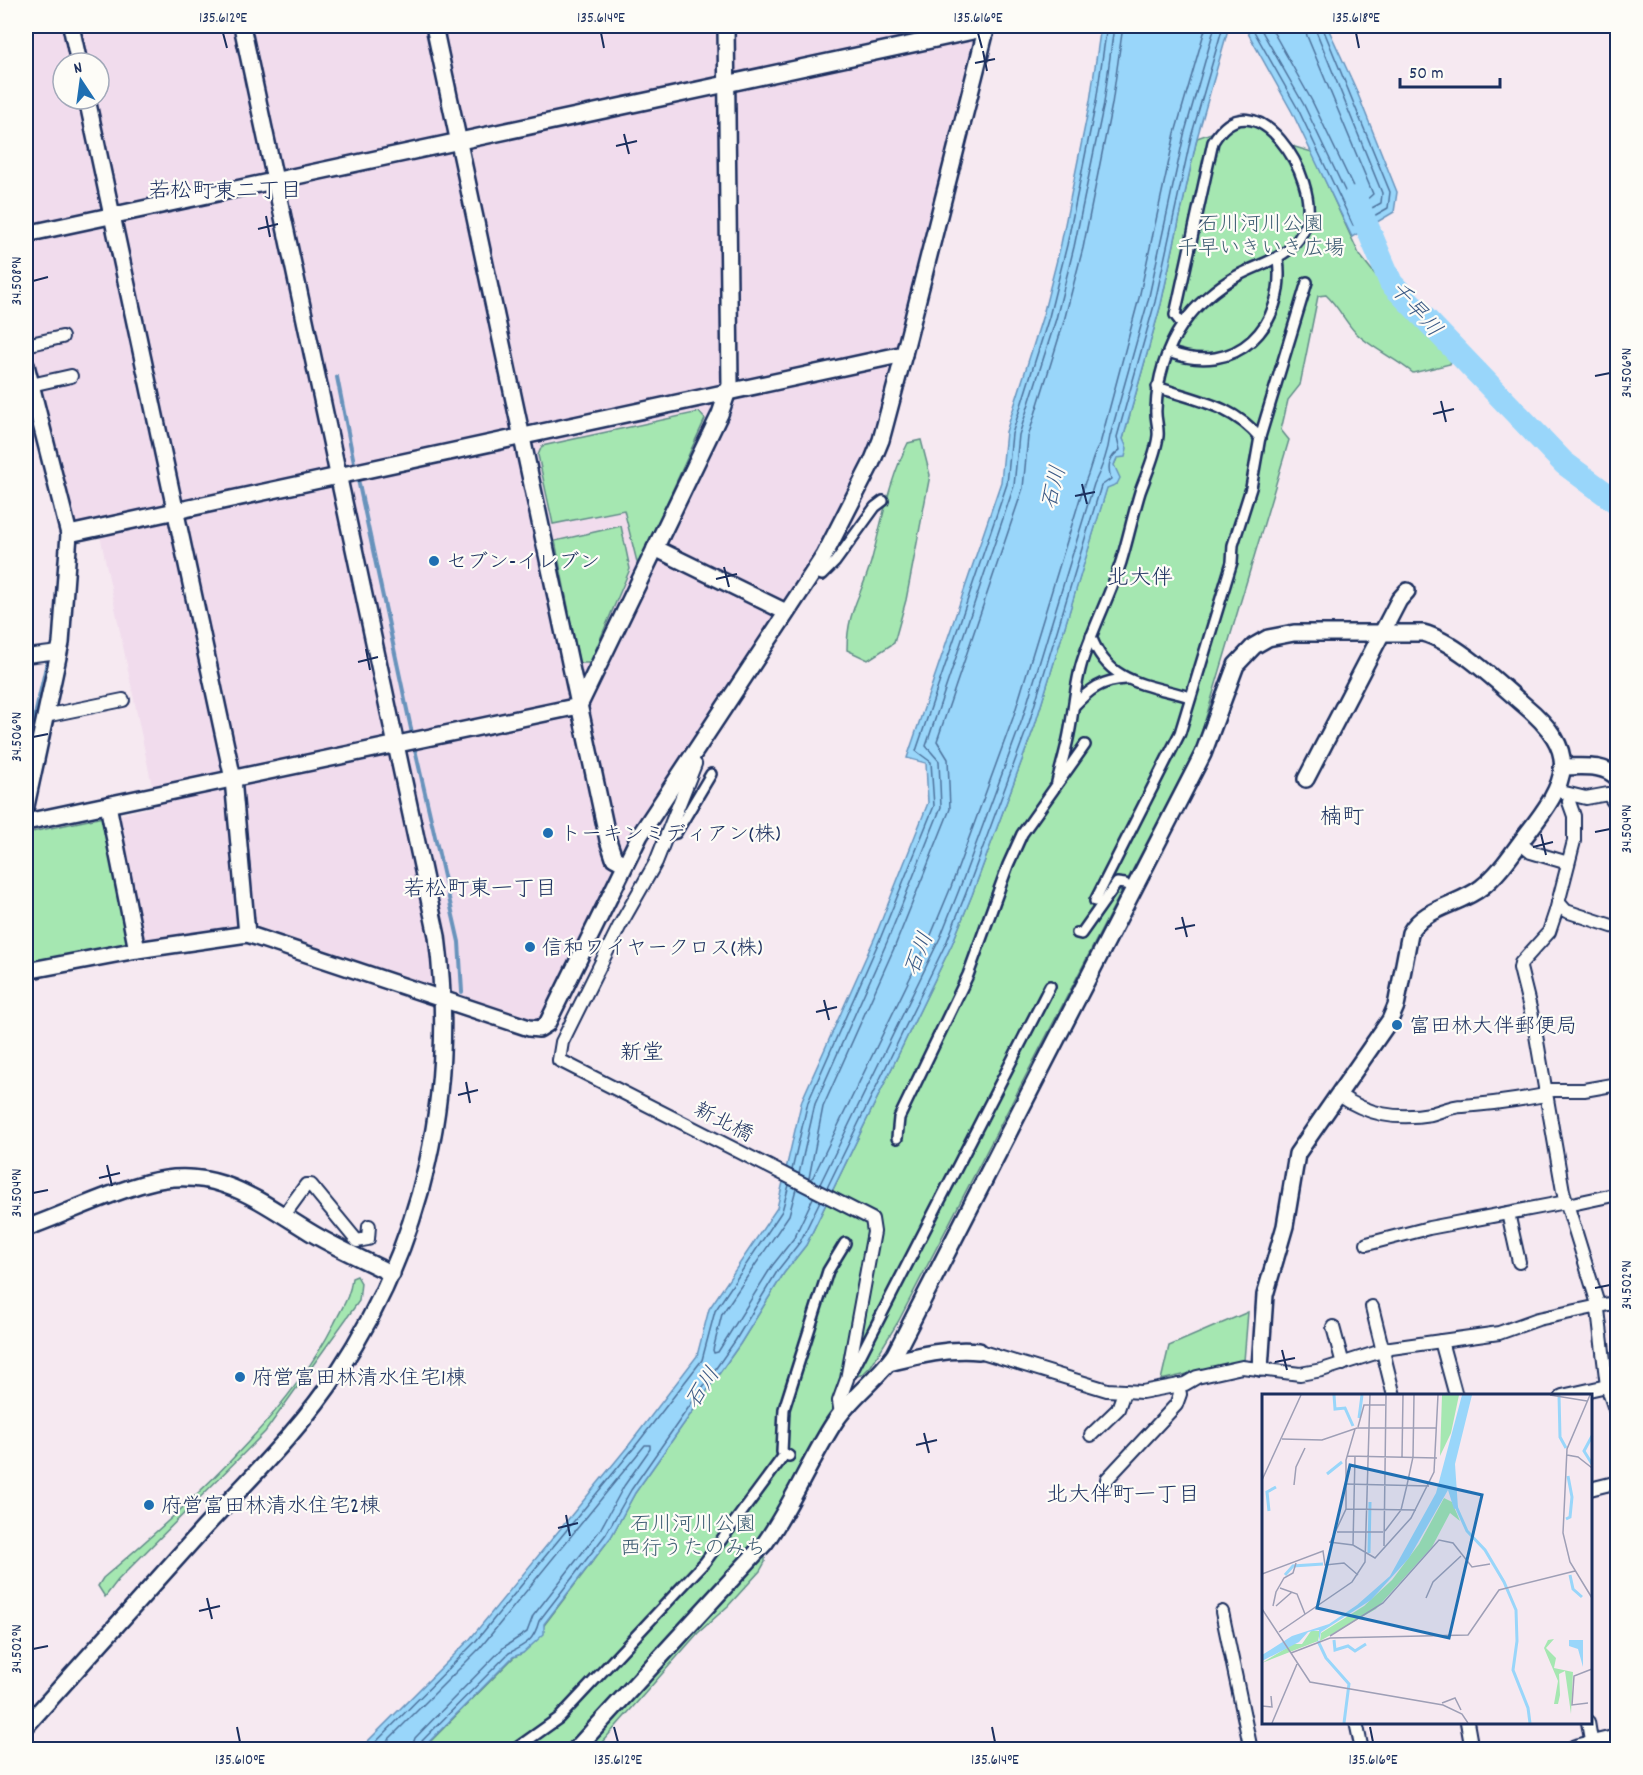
<svg xmlns="http://www.w3.org/2000/svg" width="1643" height="1775" viewBox="0 0 1643 1775" font-family="Dekko,'Klee One',sans-serif">
  <style>
    .built { fill: #f1dced; fill-rule: evenodd }
    .green { fill: #a5e7b1; stroke: #608b88; stroke-width: 1.5 }
    .water { fill: #99d6fa; stroke: #6793bc; stroke-width: 1.5 }
    .lines { fill: none; stroke-linecap: round; stroke-linejoin: round }
    .shore { stroke: #4d729c; stroke-width: 1.5 }
    .stream { stroke: #6793bc; stroke-width: 4 }
    .river { stroke: #99d6fa; stroke-width: 24 }
    .pedestrian-casing { stroke: #1b2f5e; stroke-width: 14 }
    .minor-casing { stroke: #1b2f5e; stroke-width: 16 }
    .tertiary-casing { stroke: #1b2f5e; stroke-width: 20 }
    .primary-casing { stroke: #1b2f5e; stroke-width: 24 }
    .pedestrian { stroke: #fdfcf7; stroke-width: 9 }
    .minor { stroke: #fdfcf7; stroke-width: 12 }
    .tertiary { stroke: #fdfcf7; stroke-width: 15 }
    .primary { stroke: #fdfcf7; stroke-width: 20 }
    .ticks { fill: none; stroke: #1b2f5e; stroke-width: 2 }
    .poi-dot { fill: #1f6fb2; stroke: #fdfcf7; stroke-width: 2 }
    .labels { text-anchor: middle; stroke-width: 4.5; stroke-linejoin: round; paint-order: stroke }
    .park-label { font-size: 21px; fill: #3e5d73; stroke: #fdfcf7 }
    .poi-label { font-size: 21px; fill: #1b2f5e; stroke: #fdfcf7; text-anchor: start }
    .street-label { font-size: 21px; fill: #1b2f5e; stroke: #fdfcf7 }
    .neighbourhood-label { font-size: 22px; fill: #1b2f5e; stroke: #fdfcf7 }
    .water-label { font-size: 22px; font-style: italic; fill: #3a5985; stroke: #fdfcf7 }
    .inset-river { fill: none; stroke: #99d6fa; stroke-width: 3 }
    .inset-road { fill: none; stroke: #9e9fb6; stroke-width: 1.5 }
    .view { fill: #1f6fb2; fill-opacity: 0.15; stroke: #1f6fb2; stroke-width: 3 }
    .inset-edge { fill: none; stroke: #1b2f5e; stroke-width: 3 }
    .neatline { fill: none; stroke: #1b2f5e; stroke-width: 2 }
    .ticks-label { font-size: 15px; text-anchor: middle; fill: #1b2f5e }
  </style>
  <rect width="100%" height="100%" fill="#f6e9f1"/>
  <filter id="ink" filterUnits="userSpaceOnUse"><feTurbulence type="fractalNoise" baseFrequency=".0167" numOctaves="2"/><feDisplacementMap in="SourceGraphic" scale="12" xChannelSelector="R" yChannelSelector="G"/><feConvolveMatrix kernelMatrix="1 2 1 2 8 2 1 2 1" color-interpolation-filters="sRGB"/></filter>
  <g filter="url(#ink)">
    <path class="built" d="M 26,26 L 980,26 L 877,436 L 824,549 L 648,805 L 538,1022 L 253,925 L 141,944 L 115,816 L 156,806 L 152,786 L 100,535 L 74,540 L 26,361 ZM 63,63 L 99,63 L 99,99 L 63,99 Z"/>
    <g class="green">
      <path d="M 1250,119 L 1295,147 L 1312,152 L 1359,254 L 1407,315 L 1451,360 L 1450,364 L 1413,373 C 1395,358 1371,348 1355,332 C 1344,320 1338,306 1326,295 L 1318,296 L 1300,385 L 1288,400 L 1281,430 L 1289,440 L 1198,744 L 898,1322 L 871,1366 L 863,1374 L 847,1380 L 839,1401 L 765,1543 L 765,1562 L 760,1571 L 728,1606 L 698,1633 L 596,1749 L 422,1750 L 514,1657 L 523,1653 L 611,1537 L 635,1493 L 740,1344 L 784,1273 L 806,1245 L 952,944 L 972,895 L 1035,725 L 1107,487 L 1117,484 L 1114,465 L 1124,443 L 1123,439 L 1161,304 L 1197,138 Z"/>
      <polygon points="699,412 705,419 638,566 624,510 553,524 538,455 542,446"/>
      <path d="M 921,440 L 930,475 L 906,600 L 894,643 L 868,660 L 847,650 C 847,610 861,597 871,562 C 882,522 889,480 908,443 Z"/>
      <polygon points="621,526 630,569 590,663 579,663 555,541"/>
      <polygon points="103,817 127,943 120,947 26,963 27,833"/>
      <path d="M 357,1276 L 361,1283 L 359,1301 L 265,1432 L 118,1580 L 105,1597 L 98,1586 L 103,1578 C 181,1512 288,1416 334,1324 C 342,1307 350,1298 352,1278 Z"/>
      <polygon points="1248,1312 1244,1361 1161,1380 1169,1346"/>
    </g>
    <g class="water">
      <polygon points="1101,26 1229,26 1197,138 1161,304 1123,439 1127,448 1125,457 1117,458 1114,465 1120,478 1117,484 1107,488 1035,725 972,895 952,944 806,1245 784,1273 740,1344 635,1493 611,1537 544,1624 544,1634 523,1653 513,1657 422,1749 359,1750 470,1639 629,1445 697,1356 709,1309 777,1208 802,1100 875,937 928,803 926,763 907,758 1001,482 1006,432 1043,315 1061,244 1090,101"/>
      <polygon points="1244,26 1327,26 1355,87 1397,192 1394,212 1352,237 1292,112"/>
    </g>
    <g class="lines">
      <g class="shore">
        <polyline points="1251,26 1298,109 1353,225 1356,226 1388,208 1390,192 1322,26"/>
        <polyline points="1259,26 1304,105 1356,214 1359,215 1381,203 1382,193 1314,26"/>
        <polyline points="1270,26 1312,101 1360,201 1364,202 1373,194 1307,36 1305,26"/>
        <polyline points="792,1170 808,1102 880,939 934,806 931,762 916,751 1007,484 1012,434 1049,317 1067,245 1096,102 1107,26"/>
        <polyline points="799,1174 815,1104 887,942 941,807 939,761 926,746 1014,486 1019,435 1056,319 1074,247 1104,103 1114,26"/>
        <polyline points="809,1178 823,1107 895,946 950,809 948,759 937,741 1023,488 1028,437 1064,321 1083,248 1112,104 1123,26"/>
        <path d="M 810,1179 L 813,1177 L 931,935 L 951,887 L 1013,718 L 1085,482 C 1091,469 1092,455 1100,444 L 1139,298 L 1175,133 L 1206,26"/>
        <path d="M 820,1184 L 940,938 L 959,890 L 1022,720 L 1094,484 C 1101,470 1108,452 1110,436 L 1148,301 L 1184,135 L 1215,26"/>
        <path d="M 827,1188 L 947,941 L 966,893 L 1029,723 L 1101,486 L 1111,479 C 1107,466 1109,457 1120,450 L 1117,437 L 1155,302 L 1191,137 L 1223,26"/>
        <polyline points="796,1189 789,1215 722,1314 713,1350 714,1353 718,1352 772,1266 794,1238 813,1198"/>
        <polyline points="368,1750 475,1642 633,1449 702,1360 715,1311 782,1211 789,1185"/>
        <polyline points="378,1750 480,1648 645,1445 650,1445 650,1449 624,1486 600,1530 533,1616 527,1632 504,1647 415,1738 411,1750"/>
        <path d="M 418,1750 L 420,1743 L 509,1653 C 527,1644 534,1640 539,1621 L 606,1534 L 631,1490 L 735,1341 L 778,1270 L 800,1242 L 820,1201"/>
      </g>
      <g class="stream">
        <polyline points="337,377 355,468"/>
        <polyline points="357,475 413,738"/>
        <polyline points="414,745 459,942 462,992"/>
        <polyline points="26,755 48,658"/>
      </g>
      <polyline class="river" points="1355,198 1391,283 1564,463 1618,503"/>
      <defs>
        <g id="pedestrian">
          <path d="M 1169,352 C 1236,378 1287,326 1278,259"/>
          <path d="M 1157,387 C 1195,400 1233,405 1260,438"/>
          <polyline points="812,572 822,575 835,562 875,507 883,501"/>
          <path d="M 1091,636 C 1108,684 1146,684 1190,697"/>
          <path d="M 1074,706 C 1090,689 1102,680 1126,679"/>
          <path d="M 1057,782 C 1061,766 1066,750 1069,734 C 1074,710 1075,682 1083,659 C 1094,626 1110,595 1121,562 C 1128,539 1133,515 1140,492 C 1146,475 1156,454 1158,436 C 1159,427 1155,418 1156,409 C 1157,380 1166,348 1183,324 C 1196,305 1217,287 1237,276 C 1264,261 1295,258 1306,224 C 1321,179 1254,73 1213,142 L 1175,315 L 1182,324"/>
          <polyline points="668,835 676,833 711,774"/>
          <polyline points="1095,901 1180,733 1232,562 1233,545 1251,488 1260,437 1307,282"/>
          <polyline points="1077,933 1081,934 1117,883 1125,884"/>
          <polyline points="897,1138 899,1118 968,975 1008,865 1022,834 1085,745"/>
          <polyline points="851,1374 1050,986"/>
          <polyline points="789,1456 782,1452 784,1409 828,1271 845,1243"/>
          <polyline points="514,1750 559,1718 705,1562 785,1454"/>
        </g>
        <g id="minor">
          <polyline points="26,345 62,337"/>
          <polyline points="31,385 71,376"/>
          <polyline points="26,656 59,652"/>
          <polyline points="45,716 123,700"/>
          <polyline points="689,759 695,764 656,862 619,927 562,1042 559,1060 872,1219 874,1232 847,1379 839,1401 841,1414"/>
          <polyline points="1565,793 1586,798 1608,794 1618,808"/>
          <polyline points="1571,795 1569,802 1574,816 1574,841 1556,911 1549,932 1521,963 1520,968 1534,1024 1563,1191 1597,1301 1607,1386 1618,1418"/>
          <polyline points="1520,843 1531,852 1568,863"/>
          <polyline points="1558,902 1566,911 1618,928"/>
          <polyline points="1545,1090 1584,1090 1618,1084"/>
          <path d="M 1339,1095 C 1368,1115 1397,1120 1431,1114 C 1442,1111 1452,1106 1463,1106 C 1490,1104 1518,1100 1545,1095"/>
          <polyline points="1567,1205 1618,1194"/>
          <polyline points="1508,1213 1519,1262"/>
          <polyline points="284,1215 306,1185 311,1185 357,1241 368,1239 369,1226"/>
          <polyline points="1367,1244 1429,1228 1566,1202"/>
          <polyline points="1372,1307 1394,1396"/>
          <polyline points="1333,1327 1343,1364"/>
          <polyline points="1441,1341 1456,1396"/>
          <polyline points="979,1351 1107,1390 1142,1392 1185,1384 1197,1377 1242,1367 1300,1374 1322,1370 1391,1348 1499,1333 1538,1319 1618,1302"/>
          <polyline points="1562,1396 1607,1386"/>
          <polyline points="1091,1435 1118,1409 1124,1392"/>
          <polyline points="1107,1479 1176,1405 1180,1394 1178,1385"/>
          <polyline points="1590,1489 1618,1482"/>
          <polyline points="1222,1612 1251,1750"/>
          <polyline points="1356,1722 1362,1750"/>
          <polyline points="1467,1722 1472,1750"/>
          <polyline points="1588,1722 1592,1746"/>
        </g>
        <g id="tertiary">
          <polyline points="71,26 79,63"/>
          <polyline points="434,26 608,840 614,858 625,864"/>
          <polyline points="87,99 233,779 247,934"/>
          <polyline points="26,234 987,28"/>
          <polyline points="26,365 69,534 61,643 26,806"/>
          <polyline points="69,534 904,354"/>
          <polyline points="655,548 786,612"/>
          <path d="M 1562,767 C 1581,767 1605,763 1618,779"/>
          <polyline points="1306,779 1399,600 1407,591"/>
          <polyline points="108,805 137,950"/>
          <polyline points="26,822 579,706 720,414 730,385 726,26"/>
          <polyline points="26,971 137,950 247,934 529,1028 539,1029 547,1024 640,835 824,556 872,462 881,440 904,354 987,26"/>
          <path d="M 26,1228 C 66,1214 105,1194 146,1183 C 214,1164 256,1199 310,1232 C 336,1248 365,1260 392,1274"/>
          <path d="M 889,1363 C 920,1355 947,1348 979,1351"/>
          <path d="M 26,1726 C 85,1660 145,1594 204,1528 C 250,1478 301,1429 338,1372 C 424,1241 457,1092 437,936 L 242,26"/>
          <path d="M 575,1750 L 765,1543 C 792,1505 809,1462 834,1423 C 851,1396 878,1379 895,1354 L 1203,754 L 1236,665 L 1254,646 L 1268,638 L 1294,633 L 1423,633 C 1456,642 1496,681 1523,704 C 1582,753 1568,781 1526,835 C 1513,852 1500,873 1482,887 C 1460,905 1424,907 1410,933 L 1396,1006 L 1390,1020 L 1297,1154 L 1285,1226 L 1265,1295 L 1260,1368"/>
        </g>
        <polyline id="primary" points="1576,1750 1618,1740"/>
      </defs>
      <use href="#pedestrian" class="pedestrian-casing"/>
      <use href="#minor" class="minor-casing"/>
      <use href="#tertiary" class="tertiary-casing"/>
      <use href="#primary" class="primary-casing"/>
      <use href="#pedestrian" class="pedestrian"/>
      <use href="#minor" class="minor"/>
      <use href="#tertiary" class="tertiary"/>
      <use href="#primary" class="primary"/>
    </g>
  </g>
  <path class="ticks" d="M 223,33 L 227,48M 601,33 L 604,48M 978,33 L 982,48M 1356,33 L 1359,48M 983,51 L 987,71M 975,63 L 995,59M 624,134 L 629,154M 616,146 L 637,141M 266,216 L 270,237M 258,229 L 278,224M 33,281 L 48,277M 1595,376 L 1610,373M 1441,401 L 1446,422M 1433,414 L 1454,409M 1082,484 L 1087,504M 1075,496 L 1095,492M 724,567 L 729,587M 716,579 L 737,574M 366,649 L 370,670M 358,662 L 378,657M 33,737 L 48,734M 1595,832 L 1610,829M 1541,834 L 1546,855M 1533,847 L 1553,842M 1182,917 L 1187,937M 1175,929 L 1195,925M 824,1000 L 829,1020M 816,1012 L 837,1007M 466,1082 L 470,1103M 458,1095 L 478,1090M 107,1165 L 112,1186M 99,1178 L 120,1173M 33,1193 L 48,1190M 1595,1288 L 1610,1285M 1282,1350 L 1287,1370M 1275,1362 L 1295,1358M 924,1433 L 929,1453M 916,1445 L 937,1440M 566,1515 L 570,1536M 558,1528 L 578,1523M 207,1598 L 212,1619M 199,1611 L 220,1606M 33,1649 L 48,1646M 237,1727 L 240,1742M 614,1727 L 618,1742M 992,1727 L 995,1742M 1370,1727 L 1373,1742"/>
  <g class="poi-dot">
    <circle cx="434" cy="561" r="6"/>
    <circle cx="548" cy="833" r="6"/>
    <circle cx="530" cy="947" r="6"/>
    <circle cx="1397" cy="1025" r="6"/>
    <circle cx="240" cy="1377" r="6"/>
    <circle cx="149" cy="1505" r="6"/>
  </g>
  <g class="labels">
    <g class="park-label">
      <text x="1261" y="230">石川河川公園<tspan x="1261" dy="24">千早いきいき広場</tspan></text>
      <text x="693" y="1530">石川河川公園<tspan x="693" dy="24">西行うたのみち</tspan></text>
    </g>
    <g class="poi-label">
      <text x="446" y="568">セブン-イレブン</text>
      <text x="560" y="840">トーキンミディアン(株)</text>
      <text x="542" y="954">信和ワイヤークロス(株)</text>
      <text x="1409" y="1032">富田林大伴郵便局</text>
      <text x="252" y="1384">府営富田林清水住宅1棟</text>
      <text x="161" y="1512">府営富田林清水住宅2棟</text>
    </g>
    <g class="street-label">
      <text transform="translate(724 1121) rotate(27)" y="7">新北橋</text>
    </g>
    <g class="neighbourhood-label">
      <text x="225" y="197">若松町東二丁目</text>
      <text x="1140" y="584">北大伴</text>
      <text x="1342" y="823">楠町</text>
      <text x="480" y="895">若松町東一丁目</text>
      <text x="642" y="1059">新堂</text>
      <text x="1123" y="1501">北大伴町一丁目</text>
    </g>
    <g class="water-label">
      <text transform="translate(1417 308) rotate(48)" y="8">千早川</text>
      <text transform="translate(1052 487) rotate(-76)" y="8">石川</text>
      <text transform="translate(917 953) rotate(-68)" y="8">石川</text>
      <text transform="translate(701 1387) rotate(-57)" y="8">石川</text>
    </g>
  </g>
  <g transform="translate(1262 1394)">
    <rect width="330" height="330" fill="#f6e9f1"/>
    <path d="M 180,1 L 197,1 L 189,39 L 178,62 ZM 182,104 L 190,108 L 198,127 L 188,119 L 170,153 L 114,215 L 58,247 L 59,239 L 102,212 L 130,186 L 157,150 ZM 49,237 L 58,237 L 56,247 L 0,269 L 31,250 L 40,250 ZM 292,245 L 284,254 L 294,264 L 292,274 L 311,278 L 309,320 L 303,277 L 297,280 L 298,301 L 296,310 L 292,310 L 296,287 L 282,254 L 286,246 Z" fill="#a5e7b1"/>
    <path d="M 200,1 L 210,1 L 193,70 L 196,114 L 192,115 L 186,96 L 147,164 L 109,206 L 59,238 L 57,247 L 57,236 L 46,238 L 37,248 L 0,267 L 0,261 L 30,242 L 67,230 L 95,211 L 128,182 L 174,99 ZM 307,246 L 321,246 L 321,273 L 316,255 L 307,252 Z" fill="#99d6fa"/>
    <path class="inset-river" d="M 72,1 L 73,15 L 83,14 L 91,32M 297,1 L 298,43 L 304,54M 97,24 L 100,1M 330,42 L 322,57 L 330,70M 65,80 L 80,68M 193,110 L 205,137 L 223,156 L 242,188 L 254,216 L 255,247 L 251,276 L 266,314 L 268,329M 7,117 L 5,98 L 14,93M 304,125 L 308,123 L 310,103 L 306,82M 107,159 L 108,108M 23,181 L 31,172 L 61,170M 308,181 L 311,195 L 320,203M 72,246 L 73,256 L 86,252 L 93,257 L 104,250M 56,247 L 64,264 L 87,290 L 82,329"/>
    <path class="inset-road" d="M 288,1 L 325,7M 328,1 L 305,55 L 301,139 L 308,168 L 330,204M 96,33 L 102,11 L 123,11M 20,45 L 60,46 L 95,34 L 174,34M 305,61 L 316,63 L 330,74M 85,62 L 175,64M 140,63 L 141,1M 0,86 L 39,1M 83,90 L 167,92M 32,91 L 34,73 L 43,54M 84,115 L 154,116M 123,137 L 139,116 L 145,91 L 151,63 L 152,1M 75,138 L 121,138M 67,148 L 91,151 L 113,164 L 149,124 L 172,78 L 176,1M 68,149 L 84,115 L 84,66 L 93,35M 91,151 L 93,62M 122,152 L 124,1M 0,180 L 61,157 L 63,171 L 82,169 L 96,181M 18,194 L 35,200 L 43,220M 164,204 L 171,188 L 199,162M 11,212 L 14,198 L 22,184 L 31,179 L 34,169M 14,212 L 30,198M 0,215 L 48,288 L 181,311 L 200,320 L 206,329M 17,238 L 90,188 L 103,168 L 108,1M 68,242 L 121,209 L 177,146 L 191,149 L 210,173 L 228,170M 29,259 L 68,244 L 206,241 L 237,196 L 313,177M 180,309 L 193,304 L 199,316M 326,309 L 310,311 L 312,282 L 330,275M 0,312 L 10,313 L 9,302M 10,329 L 35,270"/>
    <path class="view" d="M 88,71 L 220,101 L 187,244 L 55,214 Z"/>
    <rect width="330" height="330" class="inset-edge"/>
  </g>
  <rect width="1643" height="1775" fill="none" stroke="#fdfcf7" stroke-width="66"/>
  <g transform="translate(81 81) rotate(347)"><circle r="28" fill="#fdfcf7" stroke="#a3aaba" stroke-width="1.5"/>
  <path d="M0-4.5L10 22L0 15L-10 22Z" fill="#1f6fb2"/>
  <text y="-9" font-size="16" font-weight="bold" text-anchor="middle" fill="#1b2f5e">N</text>
  </g>
  <path d="M1400 78v9h100v-9" fill="none" stroke="#1b2f5e" stroke-width="3"/>
  <text x="1409" y="78" font-size="18" fill="#1b2f5e" stroke="#fdfcf7" stroke-width="4.5" paint-order="stroke">50 m</text>
  <rect x="33" y="33" width="1577" height="1709" class="neatline"/>
  <g class="ticks-label">
    <text x="223" y="22">135.612°E</text>
    <text x="601" y="22">135.614°E</text>
    <text x="978" y="22">135.616°E</text>
    <text x="1356" y="22">135.618°E</text>
    <text transform="translate(16 281) rotate(-90)" y="5">34.508°N</text>
    <text transform="translate(1626 373) rotate(-90)" y="5">34.506°N</text>
    <text transform="translate(16 737) rotate(-90)" y="5">34.506°N</text>
    <text transform="translate(1626 829) rotate(-90)" y="5">34.504°N</text>
    <text transform="translate(16 1193) rotate(-90)" y="5">34.504°N</text>
    <text transform="translate(1626 1285) rotate(-90)" y="5">34.502°N</text>
    <text transform="translate(16 1649) rotate(-90)" y="5">34.502°N</text>
    <text x="240" y="1764">135.610°E</text>
    <text x="618" y="1764">135.612°E</text>
    <text x="995" y="1764">135.614°E</text>
    <text x="1373" y="1764">135.616°E</text>
  </g>
</svg>
